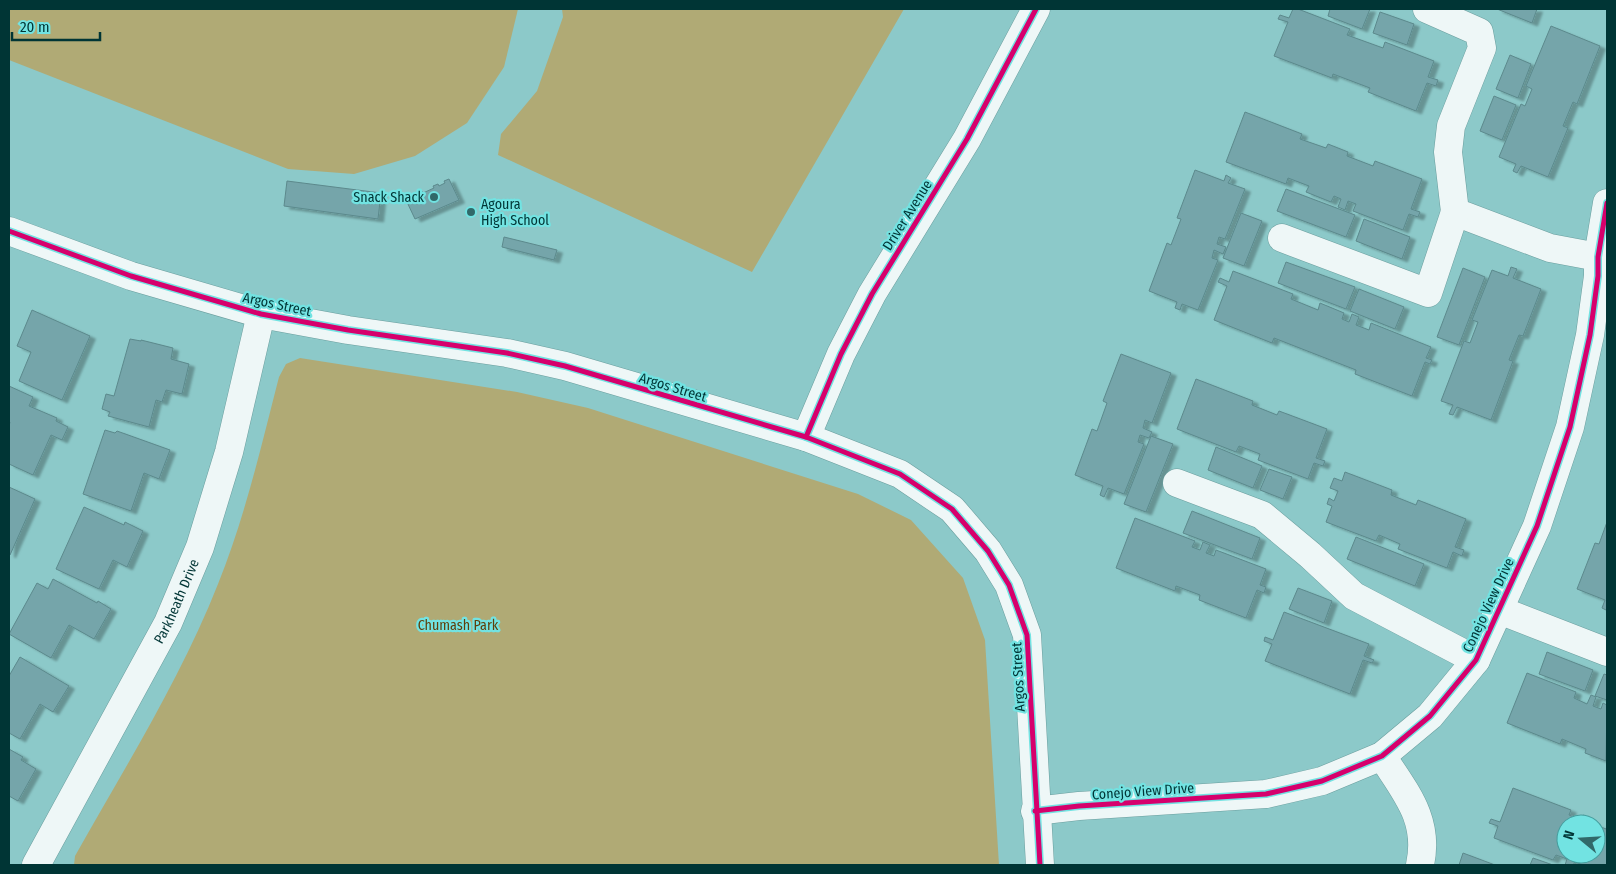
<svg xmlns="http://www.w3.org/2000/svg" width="1616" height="874" viewBox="0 0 1616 874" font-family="'Fira Sans Condensed',sans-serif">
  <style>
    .green { fill: #b0aa75 }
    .building { fill: #74a5aa; stroke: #5c898c; filter: url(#shadow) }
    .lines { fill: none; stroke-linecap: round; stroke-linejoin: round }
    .minor-casing { stroke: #6a9e9e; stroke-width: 29 }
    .minor { stroke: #eef7f7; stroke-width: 28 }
    .cycleway-casing { stroke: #72e3e2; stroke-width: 8 }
    .cycleway { stroke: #d6006c; stroke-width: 5 }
    .poi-dot { fill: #316969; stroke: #72e3e2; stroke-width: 2 }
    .labels { text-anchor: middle; stroke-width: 4.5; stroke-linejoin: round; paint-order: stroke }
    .poi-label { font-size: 14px; fill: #003535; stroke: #72e3e2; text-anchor: end }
    .street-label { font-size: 14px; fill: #003535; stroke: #72e3e2 }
    .park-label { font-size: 14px; fill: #5f3f0b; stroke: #72e3e2 }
  </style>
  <defs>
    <filter id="shadow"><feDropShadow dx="5.5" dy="3" stdDeviation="1" flood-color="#0004"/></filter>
  </defs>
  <rect width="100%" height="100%" fill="#8cc9c9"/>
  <g class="green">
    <polygon points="9,9 518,9 504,67 467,123 415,156 354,174 288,169 9,60"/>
    <polygon points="562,9 904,9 752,272 498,155 501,134 537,91 563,17"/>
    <path d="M 300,358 L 517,392 L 588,408 L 858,494 L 911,520 L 963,578 L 985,640 L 999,865 L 74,865 L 75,856 C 125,767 180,680 218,584 C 245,517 261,447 279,377 L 286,364 Z"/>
  </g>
  <g class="building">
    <polygon points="1293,9 1298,9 1350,29 1347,35 1383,48 1385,42 1434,61 1428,77 1438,80 1436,86 1427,83 1416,111 1368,92 1370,88 1333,74 1332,78 1274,56 1288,22 1278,19 1280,15 1289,18"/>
    <polygon points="1330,9 1370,9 1362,29 1328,16"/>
    <polygon points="1497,9 1537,9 1532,23"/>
    <polygon points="1380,12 1414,24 1407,45 1373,33"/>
    <polygon points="1551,26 1600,46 1577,104 1573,102 1563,126 1568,128 1548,177 1521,166 1517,173 1513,171 1516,164 1499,157 1521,104 1525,106 1532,89 1526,86"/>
    <polygon points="1510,55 1531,64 1518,98 1496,89"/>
    <polygon points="1494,96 1516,105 1502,140 1480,131"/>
    <polygon points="1245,112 1302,134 1300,139 1326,148 1328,144 1348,152 1347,156 1373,166 1375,161 1422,179 1411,209 1420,212 1418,217 1409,214 1403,230 1353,211 1356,204 1348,201 1345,210 1338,207 1341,199 1334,196 1331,202 1306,192 1309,186 1288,178 1286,184 1226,162"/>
    <polygon points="1195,170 1224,181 1226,175 1231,178 1228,183 1245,189 1225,239 1219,237 1217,244 1226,247 1223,254 1214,250 1212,258 1218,260 1198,310 1182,304 1180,310 1175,308 1177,302 1149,291 1167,243 1171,245 1181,219 1177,218"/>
    <polygon points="449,179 459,200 415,219 406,200 422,191 423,193 434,188 433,186 438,184 439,186 445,183 444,181"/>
    <polygon points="287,181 381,193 378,219 284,206"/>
    <polygon points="1286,189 1355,215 1346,237 1277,211"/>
    <polygon points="1241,213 1262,221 1244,266 1223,258"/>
    <polygon points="1364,219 1410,237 1402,259 1356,241"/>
    <polygon points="504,237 557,250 554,260 502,247"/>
    <polygon points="1286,262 1355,287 1346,309 1278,283"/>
    <polygon points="1511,267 1517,269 1513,278 1541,289 1523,336 1519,335 1509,360 1513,361 1491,420 1457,407 1453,415 1449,414 1453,405 1441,401 1464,341 1470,343 1478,322 1472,320 1492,270 1508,276"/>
    <polygon points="1463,268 1485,277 1459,345 1437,337"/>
    <polygon points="1233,271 1293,294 1291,299 1318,310 1320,303 1344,313 1342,319 1349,322 1352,314 1359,317 1356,325 1369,330 1371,323 1431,347 1426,358 1432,360 1430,364 1425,362 1412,396 1355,374 1356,370 1274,338 1272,343 1214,320 1227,286 1218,282 1220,278 1229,282"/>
    <polygon points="1359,289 1404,307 1395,329 1350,311"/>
    <polygon points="32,310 90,336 62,400 19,381 31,352 17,346"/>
    <polygon points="130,339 141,341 141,340 173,348 171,359 189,364 182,394 166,390 162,402 156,400 149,427 108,416 110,412 102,409 106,394 114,396"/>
    <polygon points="1121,354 1171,373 1152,423 1145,420 1143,428 1152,432 1149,438 1140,435 1138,442 1144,444 1124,494 1108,488 1104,497 1100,495 1103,486 1075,475 1092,429 1097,431 1107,403 1103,401"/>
    <polygon points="1196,379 1253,401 1252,405 1277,415 1279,411 1327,429 1316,458 1325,461 1323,466 1314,463 1308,479 1258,460 1260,454 1239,446 1236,452 1177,429"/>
    <polygon points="9,386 33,397 29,406 57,418 56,421 68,427 62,440 51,435 33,475 9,464 9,426 10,422 9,422"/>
    <polygon points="105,430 115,433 117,431 170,450 159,479 144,473 131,511 83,494"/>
    <polygon points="1151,436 1173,444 1146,512 1124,504"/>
    <polygon points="1216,447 1262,466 1253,488 1208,470"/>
    <polygon points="1269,469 1292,477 1283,499 1260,490"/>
    <polygon points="1345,472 1392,490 1391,495 1416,505 1418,500 1466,519 1455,547 1464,550 1462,556 1453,552 1447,568 1398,549 1400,544 1379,535 1376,541 1326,522 1332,506 1327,504 1329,498 1334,501 1338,491 1330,488 1334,478 1342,481"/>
    <polygon points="9,487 35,499 10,555 9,554"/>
    <polygon points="84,507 124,525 125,522 143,531 127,567 113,560 99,589 56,569"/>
    <polygon points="1192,511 1260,538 1252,559 1183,533"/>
    <polygon points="1135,518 1195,541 1192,547 1200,550 1203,542 1210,545 1206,553 1214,556 1216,550 1266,569 1260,585 1266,587 1264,593 1257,590 1246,618 1199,600 1200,595 1176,586 1175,591 1116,568"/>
    <polygon points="1607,522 1607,608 1606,610 1602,608 1605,600 1577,589 1595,543 1599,544"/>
    <polygon points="1356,537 1424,564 1415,586 1347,559"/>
    <polygon points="53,579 97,603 98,601 111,609 94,639 69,625 51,658 9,634 37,583 48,589"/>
    <polygon points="1298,588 1332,601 1324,623 1289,609"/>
    <polygon points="1284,612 1369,644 1364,656 1374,660 1372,663 1363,660 1350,694 1265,661 1272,644 1264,641 1265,637 1273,640"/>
    <polygon points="1547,652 1593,670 1585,691 1539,674"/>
    <polygon points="20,657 69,686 53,712 40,704 20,739 9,733 9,676"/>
    <polygon points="1527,673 1576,692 1574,698 1587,704 1591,695 1596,697 1593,706 1601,709 1603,703 1607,705 1606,761 1585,753 1586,749 1562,739 1560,744 1507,723"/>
    <polygon points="1604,674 1607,675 1607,700 1595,696"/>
    <polygon points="9,749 23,757 21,760 36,769 18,801 9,796"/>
    <polygon points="1513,788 1571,810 1569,815 1581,820 1583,815 1587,817 1585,821 1593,824 1566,824 1566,854 1596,854 1596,825 1606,829 1607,826 1607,865 1583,865 1575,862 1573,865 1565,865 1567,859 1556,855 1553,860 1494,838 1498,826 1489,823 1491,819 1500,822"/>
    <polygon points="1463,853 1495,865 1459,865"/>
    <polygon points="1533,858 1553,865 1530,865"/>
  </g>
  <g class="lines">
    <defs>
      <g id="minor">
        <polyline points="1427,9 1479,32 1482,48 1451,126 1448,152 1455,212 1550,248 1598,257"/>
        <polyline points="9,231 131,276 261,314 348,330 507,353 565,366 806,437 900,474 952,509 988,551 1009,585 1027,635 1040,865"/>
        <polyline points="1282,238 1428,293 1455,212"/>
        <polyline points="806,437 841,354 872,294 967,139 1036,9"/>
        <polyline points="1177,483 1262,515 1310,555 1354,596 1476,660"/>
        <polyline points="1499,610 1607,652"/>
        <path d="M 1382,756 C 1405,792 1430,819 1420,865"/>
        <polyline points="1035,811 1079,806 1266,794 1322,781 1382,756 1430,716 1476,660 1537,526 1570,427 1590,335 1598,276 1598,257 1607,203"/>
        <path id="s1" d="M 36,865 L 168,623 L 200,547 L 229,452 L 261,314"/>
      </g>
    </defs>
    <use href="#minor" class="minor-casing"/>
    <use href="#minor" class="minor"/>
    <defs>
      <g id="cycleway">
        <polyline points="9,231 131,276 261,314 348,330 507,353 565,366 806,437 900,474 952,509 988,551 1009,585 1027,635 1040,865"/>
        <polyline points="806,437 841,354 872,294 967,139 1036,9"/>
        <polyline points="1035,811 1079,806 1266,794 1322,781 1382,756 1430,716 1476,660 1537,526 1570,427 1590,335 1598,276 1598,257 1607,203"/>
      </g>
    </defs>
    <use href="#cycleway" class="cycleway-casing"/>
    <use href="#cycleway" class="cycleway"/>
  </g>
  <g class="poi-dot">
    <circle cx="434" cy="197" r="5"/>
    <circle cx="471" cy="212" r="5"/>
  </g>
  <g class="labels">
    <g class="poi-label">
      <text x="424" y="202">Snack Shack</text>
      <text x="481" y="209" text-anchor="start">Agoura<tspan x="481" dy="16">High School</tspan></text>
    </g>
    <g class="street-label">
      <text transform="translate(907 215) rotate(-58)" y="5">Driver Avenue</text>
      <text transform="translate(277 304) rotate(12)" y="5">Argos Street</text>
      <text transform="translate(673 387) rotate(17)" y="5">Argos Street</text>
      <text dy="5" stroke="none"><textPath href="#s1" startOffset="299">Parkheath Drive</textPath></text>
      <text transform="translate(1488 605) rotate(-65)" y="5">Conejo View Drive</text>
      <text transform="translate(1018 677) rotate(-93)" y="5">Argos Street</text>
      <text transform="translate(1143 791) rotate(-4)" y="5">Conejo View Drive</text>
    </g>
    <g class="park-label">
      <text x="458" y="630">Chumash Park</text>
    </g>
  </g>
  <rect width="1616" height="874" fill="none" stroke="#003535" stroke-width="20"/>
  <g transform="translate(1581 839) rotate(288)"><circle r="24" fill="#72e3e2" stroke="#449d9d"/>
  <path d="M0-4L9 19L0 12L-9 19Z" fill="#316969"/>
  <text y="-8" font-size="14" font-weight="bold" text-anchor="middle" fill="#003535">N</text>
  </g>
  <path d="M12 32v8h88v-8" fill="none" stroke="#003535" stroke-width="2.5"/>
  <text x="20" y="32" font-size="15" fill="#003535" stroke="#72e3e2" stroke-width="4" paint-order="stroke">20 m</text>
</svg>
